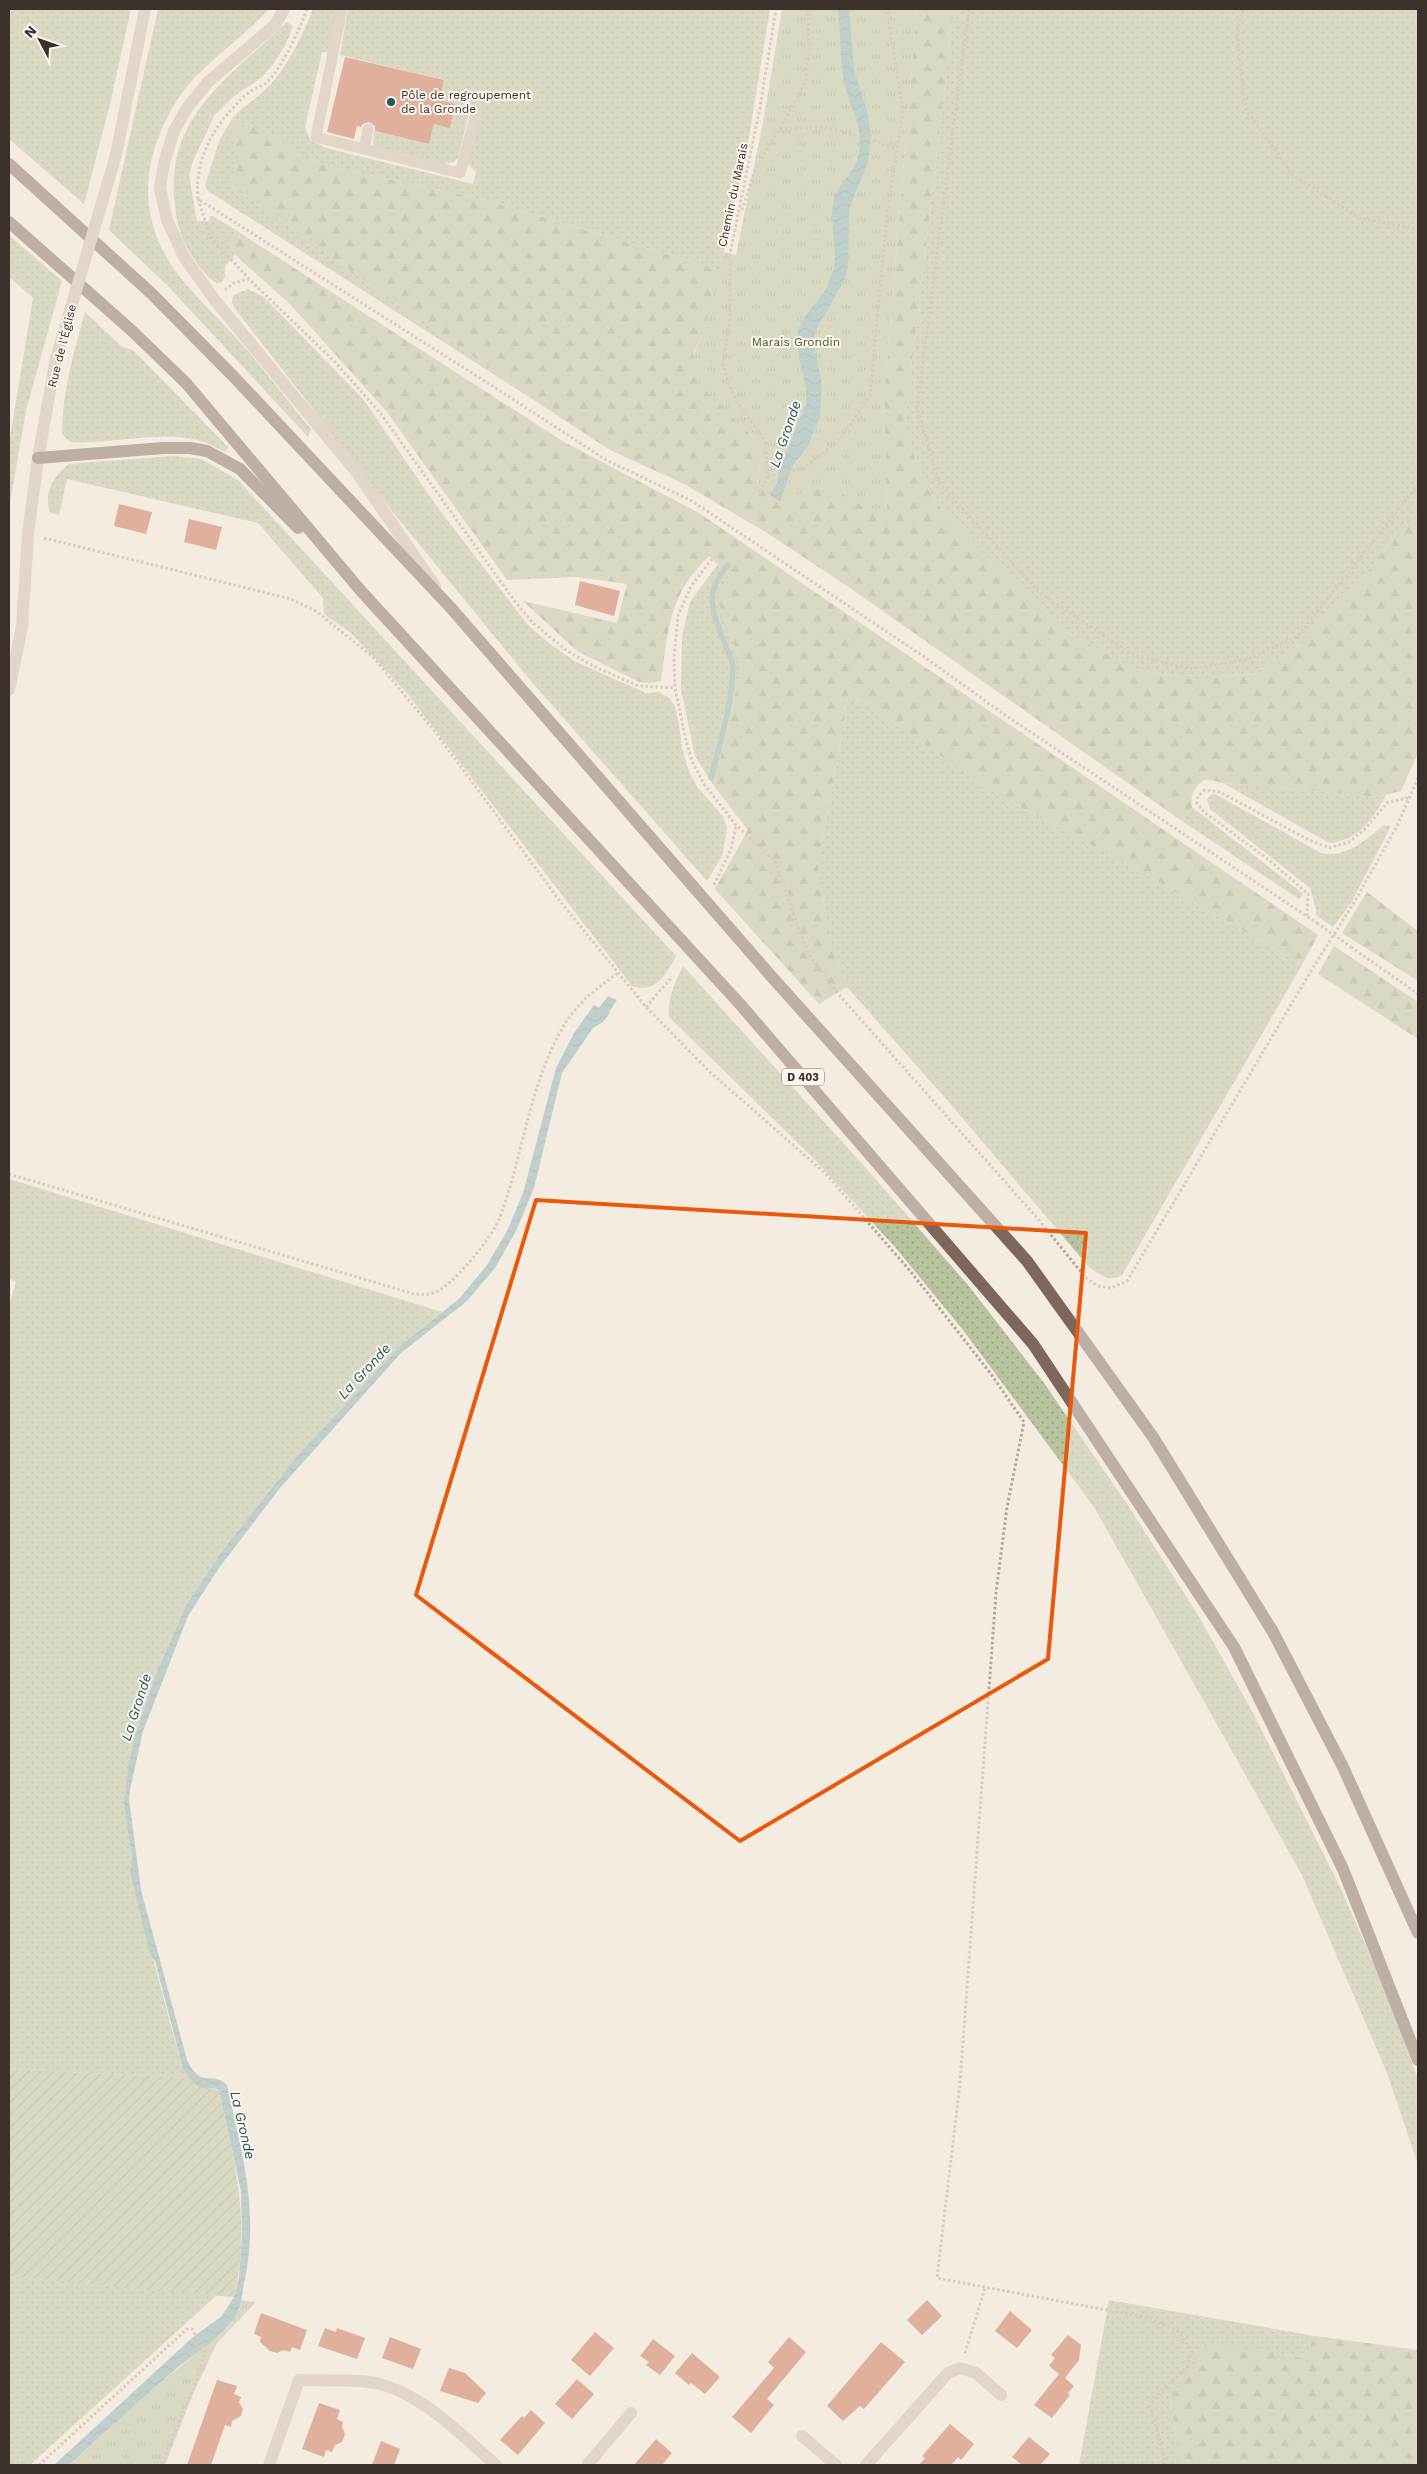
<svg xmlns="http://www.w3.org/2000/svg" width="1427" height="2474" viewBox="0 0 1427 2474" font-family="'Work Sans',sans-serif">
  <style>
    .grass { fill: url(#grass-dots) }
    .forest { fill: url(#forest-firs) }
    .park { fill: url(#park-tufts) }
    .garden { fill: url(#garden-furrows) }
    .water { fill: url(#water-waves) }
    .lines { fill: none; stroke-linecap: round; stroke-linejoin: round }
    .stream { stroke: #7fb0b2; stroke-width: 5.5 }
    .building { fill: #c8694b }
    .path { stroke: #b9a596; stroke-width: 3; stroke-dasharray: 2.5 2.5; stroke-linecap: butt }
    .service { stroke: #cdbbac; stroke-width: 11 }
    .minor { stroke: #cdbbac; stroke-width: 12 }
    .tertiary { stroke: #cdbbac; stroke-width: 12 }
    .primary { stroke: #7d675c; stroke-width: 12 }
    .path-bridge { stroke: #b9a596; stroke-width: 3; stroke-dasharray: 2.5 2.5; stroke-linecap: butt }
    .tertiary-bridge { stroke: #cdbbac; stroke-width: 12 }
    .marked { fill: none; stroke: #e8590c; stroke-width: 4; stroke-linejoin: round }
    .poi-dot { fill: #1f5a5e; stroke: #fbf5ee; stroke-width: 2 }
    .labels { text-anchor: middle; stroke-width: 4; stroke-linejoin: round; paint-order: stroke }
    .shield { fill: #fbf5ee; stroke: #756b66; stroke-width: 1 }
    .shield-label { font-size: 11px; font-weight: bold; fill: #3b302b }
    .poi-label { font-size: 12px; fill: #3b302b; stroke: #fbf5ee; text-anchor: start }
    .street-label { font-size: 12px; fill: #3b302b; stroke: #fbf5ee }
    .park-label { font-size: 12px; fill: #4a5a2e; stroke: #fbf5ee }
    .water-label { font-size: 14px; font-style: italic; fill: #1f5a5e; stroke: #fbf5ee }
  </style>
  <defs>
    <pattern id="grass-dots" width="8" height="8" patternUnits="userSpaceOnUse" patternTransform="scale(1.25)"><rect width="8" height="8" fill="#b8c4a0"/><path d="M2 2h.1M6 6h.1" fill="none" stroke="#97a083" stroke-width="1.8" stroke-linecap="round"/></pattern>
    <pattern id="forest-firs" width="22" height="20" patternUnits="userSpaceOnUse" patternTransform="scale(1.25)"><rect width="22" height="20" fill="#b8c4a0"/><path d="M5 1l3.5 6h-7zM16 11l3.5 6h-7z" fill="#97a083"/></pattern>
    <pattern id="park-tufts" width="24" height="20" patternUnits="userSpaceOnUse" patternTransform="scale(1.25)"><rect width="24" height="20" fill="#b8c4a0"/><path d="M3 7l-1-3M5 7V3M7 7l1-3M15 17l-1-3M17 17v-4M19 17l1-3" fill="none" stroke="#97a083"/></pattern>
    <pattern id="garden-furrows" width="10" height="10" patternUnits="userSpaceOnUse" patternTransform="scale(1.25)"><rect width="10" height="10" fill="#b8c4a0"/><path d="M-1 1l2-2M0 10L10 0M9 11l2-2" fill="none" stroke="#97a083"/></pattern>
    <pattern id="water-waves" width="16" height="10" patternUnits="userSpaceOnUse" patternTransform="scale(1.25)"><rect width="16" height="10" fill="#7fb0b2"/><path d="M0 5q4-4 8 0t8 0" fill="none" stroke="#699091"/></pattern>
  </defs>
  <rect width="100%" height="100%" fill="#f4ebe1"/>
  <g class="grass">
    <polygon points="9,9 131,9 111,100 84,204 9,139"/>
    <path d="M 158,9 L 269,9 C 242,39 199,66 178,99 C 138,161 136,226 185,283 C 202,304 222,322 239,341 C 264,369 287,400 311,429 L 308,437 L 169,287 L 109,230 Z"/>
    <path d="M 313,9 L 337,9 L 331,53 L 322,52 L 305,127 L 310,140 L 326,148 L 473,184 L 476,172 L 467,163 L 478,109 L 470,108 L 458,158 L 454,162 L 442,164 L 373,146 L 374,131 L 429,144 L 434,124 L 450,127 L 455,104 L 440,100 L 444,80 L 340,55 L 348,9 L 770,9 L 749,137 L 720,270 L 486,200 L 341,169 L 300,156 L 277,137 L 232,119 C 241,107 253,102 264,91 C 287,69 301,39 313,9 Z"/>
    <polygon points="954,9 1418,9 1418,507 1363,577 1303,643 1255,673 1196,680 1134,669 1067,632 979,550 933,499 912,451 905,421"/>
    <path d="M 287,22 L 293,26 L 285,46 L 271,67 L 261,78 L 233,97 L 214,116 L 193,161 L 189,175 L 197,221 L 209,221 L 210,216 L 213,216 L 237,231 C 229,241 229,245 235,255 L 225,266 L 225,277 L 221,283 L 217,283 C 202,276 183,244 179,228 C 154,124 221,85 287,22 Z"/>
    <polygon points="228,126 239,157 230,185 543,406 208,191 205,185 220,139"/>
    <polygon points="9,235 62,281 26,410 9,509 9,444 33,298 9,277"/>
    <polygon points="248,289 264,297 363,399 438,508 527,624 550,644 576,662 646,693 659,692 669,698 675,707 679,724 682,748 688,769 697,787 723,816 727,828 722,856 707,881 530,680 392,511 233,306 232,300 234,295"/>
    <path d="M 85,312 L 121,346 L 134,351 L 228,447 L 225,452 C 218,449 211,444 204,442 C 163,429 112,445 70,442 L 62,434 C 62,392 74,352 85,312 Z"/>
    <path d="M 173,456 L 201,459 L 238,480 L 676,956 C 666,974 656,994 632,986 L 406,692 L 351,633 L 324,614 L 323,598 L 258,523 L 67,479 L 59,515 L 50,512 C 43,493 54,475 69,464 Z"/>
    <polygon points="718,564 730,577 717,600 742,665 714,786 695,756 681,689 682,636 690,602"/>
    <path d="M 849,693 L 996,794 L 1132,867 L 1302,965 L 1122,1275 C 1109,1283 1101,1275 1089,1267 L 947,1100 L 847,987 L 830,938 L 818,866 Z"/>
    <path d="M 1223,783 L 1377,797 L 1386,795 C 1373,819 1358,841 1329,843 Z"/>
    <path d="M 1215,794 L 1321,853 C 1347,858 1364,841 1384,825 L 1391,826 L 1351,903 L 1333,927 L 1316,915 L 1316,909 L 1310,888 L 1210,809 L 1207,799 L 1210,795 Z"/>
    <polygon points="1192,807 1302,893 1303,895 1299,899 1182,821"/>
    <path d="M 683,966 L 865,1167 L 968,1285 L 1044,1383 L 1129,1507 L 1198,1615 L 1253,1713 L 1340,1887 L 1385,1989 L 1418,2079 L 1418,2165 L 1387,2073 L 1302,1875 L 1094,1507 L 963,1330 L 895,1247 L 814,1159 L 669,1017 C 667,997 675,984 683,966 Z"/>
    <polygon points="9,1179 442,1312 402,1344 296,1457 220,1554 186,1605 157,1671 137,1730 125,1794 132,1858 130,1871 172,2030 183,2069 189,2078 9,2069 9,1305 16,1281 9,1279"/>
    <polygon points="9,2276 217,2295 30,2465 9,2465"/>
    <polygon points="1109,2300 1315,2336 1304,2359 1170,2399 1180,2465 1079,2465"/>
  </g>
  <g class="forest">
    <path d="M 917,9 L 954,9 L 905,421 L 912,451 L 933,499 L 979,550 L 1067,632 L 1134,669 L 1196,680 L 1255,673 L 1303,643 L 1363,577 L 1418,507 L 1418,753 L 1401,791 L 1377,797 L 1223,783 L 1206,779 C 1194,787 1190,793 1192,807 L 1182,821 L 847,586 L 767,533 L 684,484 L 610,450 L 543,406 L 230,185 L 239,157 L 228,126 L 232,119 L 277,137 L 300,156 L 341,169 L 486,200 L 720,270 L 703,333 L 693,353 L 740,424 L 755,439 L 761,449 L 758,486 L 781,503 L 816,487 L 844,494 L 887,521 L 884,396 Z"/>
    <path d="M 237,231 L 564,442 L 699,513 L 1318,935 L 1302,965 L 1132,867 L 996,794 L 849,693 L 818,866 L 830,938 L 847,987 L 819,1004 L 715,889 L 748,830 L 714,786 L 742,665 L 717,600 L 730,576 L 709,556 C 668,596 669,627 661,681 L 651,683 L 639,682 L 577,651 L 523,601 L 617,623 L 627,584 L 577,577 L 507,580 L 387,412 L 290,304 L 235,255 C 229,245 229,241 237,231 Z"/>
    <polygon points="1367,892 1418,931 1418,981 1342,933"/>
    <polygon points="1334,946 1418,1002 1418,1039 1318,974"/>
    <polygon points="1315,2336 1418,2350 1418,2465 1180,2465 1170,2399 1207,2342 1304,2359"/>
  </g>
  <g class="park">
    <polygon points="782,9 917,9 884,396 887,522 843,494 816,487 781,503 758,486 761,449 755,439 698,383 689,365 703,333 724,252 736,255 764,117"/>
    <polygon points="241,2300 256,2302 217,2343 193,2394 165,2465 69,2465 147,2394 228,2327 239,2310"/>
  </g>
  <path class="garden" d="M 9,2069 L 189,2078 L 203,2088 L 219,2090 C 234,2161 252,2223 234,2297 L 158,2291 L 9,2276 Z"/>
  <g class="water">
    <path d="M 837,9 L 849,9 L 854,70 L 867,111 L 871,135 L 868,162 L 849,209 L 848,267 L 845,279 L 816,330 L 813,341 L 822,384 L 820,416 L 808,446 L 793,465 L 780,502 L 770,495 L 777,483 L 779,470 L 806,404 C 809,377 793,354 798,333 C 802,316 814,306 824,292 C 828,286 830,277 833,271 C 839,252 829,224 833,203 C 836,185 856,172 859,153 C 864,122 847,105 843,76 C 839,54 842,31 837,9 Z"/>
    <path d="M 608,996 L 617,1000 L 609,1012 L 610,1013 L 603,1022 L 593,1028 L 562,1073 L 534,1188 L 516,1231 L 495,1268 L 467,1301 L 401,1353 L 280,1488 L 219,1568 L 188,1616 L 143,1731 L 130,1790 L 129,1799 L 141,1890 L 187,2060 C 201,2090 211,2070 227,2085 C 242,2154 260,2213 244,2283 C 242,2293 242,2304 237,2313 C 225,2336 196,2352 176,2369 C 140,2400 104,2433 69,2465 L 54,2465 L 193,2337 L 221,2317 L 234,2297 L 239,2277 L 242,2237 L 241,2191 L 219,2090 C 214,2087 209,2090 203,2088 C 195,2086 187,2076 183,2069 L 155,1961 L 150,1954 L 130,1871 L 132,1858 L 124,1803 L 129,1762 L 137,1730 L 157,1671 L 186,1605 L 220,1554 L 296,1457 L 402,1344 L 459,1299 L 487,1265 L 507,1231 L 523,1193 L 556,1068 L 574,1033 L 594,1005 L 599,1008 Z"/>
  </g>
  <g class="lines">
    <path class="stream" d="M 711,778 C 720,742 732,705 733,668 C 733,661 729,653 726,647 C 714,613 701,596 728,565"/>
  </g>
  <g class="building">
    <polygon points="345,57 444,80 440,100 455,104 450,128 434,124 429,144 375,131 375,126 369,122 363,124 361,127 357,126 354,139 327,132"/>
    <polygon points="119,504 152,512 146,534 114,526"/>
    <polygon points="189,519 222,527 216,550 184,542"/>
    <polygon points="580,581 620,591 614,616 575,605"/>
    <polygon points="927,2300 942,2316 922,2335 907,2320"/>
    <polygon points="1010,2311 1032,2330 1017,2348 995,2331"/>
    <polygon points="261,2313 307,2330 300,2350 292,2347 290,2352 283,2350 277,2353 270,2351 260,2342 261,2337 254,2334"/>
    <polygon points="325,2328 336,2332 337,2328 365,2338 357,2359 318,2346"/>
    <polygon points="595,2332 614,2348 590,2376 571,2360"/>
    <polygon points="1068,2335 1081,2345 1079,2360 1065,2378 1074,2386 1068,2393 1070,2395 1052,2418 1034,2405 1059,2374 1049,2366 1055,2358 1051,2355"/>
    <polygon points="390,2337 421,2349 413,2369 382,2358"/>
    <polygon points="789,2337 806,2352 767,2399 774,2405 751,2433 732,2417 774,2368 768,2362"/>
    <polygon points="653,2339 675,2356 660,2375 646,2365 649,2362 640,2356"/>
    <polygon points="881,2342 905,2362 864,2409 860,2406 843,2421 827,2406"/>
    <polygon points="692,2353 720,2377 705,2394 691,2383 689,2385 675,2373"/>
    <polygon points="449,2368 465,2373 486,2393 478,2403 440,2391"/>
    <polygon points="577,2379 594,2394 572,2419 555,2404"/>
    <polygon points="217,2380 237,2386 234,2394 241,2397 239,2402 243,2409 241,2416 232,2421 231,2427 225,2425 211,2465 187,2465"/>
    <polygon points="319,2403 340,2410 337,2419 343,2422 342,2427 345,2434 342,2442 335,2445 332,2452 326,2450 324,2457 302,2449"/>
    <polygon points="531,2410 545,2423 518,2455 500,2440 522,2416 524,2418"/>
    <polygon points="950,2424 974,2444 961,2460 958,2457 951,2465 919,2465 925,2458 922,2456"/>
    <polygon points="1029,2437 1050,2454 1040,2465 1022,2465 1012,2457"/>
    <polygon points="656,2439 672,2453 662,2465 634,2465"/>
    <polygon points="381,2441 400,2449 394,2465 372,2465"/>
  </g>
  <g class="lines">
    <g class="path">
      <path d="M 307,9 C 301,27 281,70 267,82 C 262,87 253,88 247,94 C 216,122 194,156 198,199 L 502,392 L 606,460 L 692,501 L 923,656 L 1005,715 L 1317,923"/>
      <polyline points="969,9 917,408 939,483 1040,593 1131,654 1190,669 1248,659 1298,636 1418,485"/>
      <polyline points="1242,9 1237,36 1246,109 1292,174 1359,218 1418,229"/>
      <polyline points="780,129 824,127 876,141 897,150"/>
      <polyline points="198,199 210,236 249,279 335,362 381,414 513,599 533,623 566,650 593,666 639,686 675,688"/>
      <polyline points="742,210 755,170 798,97 806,79 809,52 808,9"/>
      <polyline points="225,290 234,283 249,279"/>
      <polyline points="768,476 804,468 841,438 870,396 887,215 903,110 887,9"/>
      <polyline points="760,492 768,476 765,441 737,402 728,383 723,365 730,320 730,254 760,107 776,9"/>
      <polyline points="44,538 291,599 316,611 374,658 436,733 559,900 646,1007 710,1072 826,1174 911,1272 991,1374 1024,1422 1007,1507 996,1593 960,2083 937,2278 1149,2318 1179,2332 1192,2352 1187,2367 1166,2386 1150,2406 1165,2460 1164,2465"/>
      <polyline points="712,559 691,586 678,616 674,658 675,688 686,741 692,761 704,784 736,825 774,860 808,953 840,996 1038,1219 1086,1278 1098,1286 1111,1288 1127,1281 1314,966 1356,899 1396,828 1418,778"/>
      <polyline points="714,885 731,849 736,826"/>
      <polyline points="1307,916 1308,894 1269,860 1204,812 1197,803 1198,796 1205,790 1220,792 1307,839 1329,848 1349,842 1364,830 1388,802 1408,798"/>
      <polyline points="1351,947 1418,994"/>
      <polyline points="646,1007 672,977"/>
      <path d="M 9,1174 L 414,1294 C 420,1294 427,1295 433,1293 C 452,1288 493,1236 500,1217 C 523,1156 529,1086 562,1029 C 577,1002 594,991 618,973"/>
      <polyline points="965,2353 985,2288"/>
      <polyline points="39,2465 187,2329 192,2329 205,2352 196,2382 161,2465"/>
    </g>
    <g class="service">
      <polyline points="342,9 316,137 460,173 476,113"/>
      <polyline points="364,149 368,129"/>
    </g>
    <g class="minor">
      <polyline points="802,2436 836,2465"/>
      <polyline points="588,2464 631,2413"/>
      <path d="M 269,2465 L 299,2380 C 320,2381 362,2379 380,2384 C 425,2396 462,2436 496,2465"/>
      <polyline points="866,2465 948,2373 960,2368 976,2373 1001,2395"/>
    </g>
    <g class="tertiary">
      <polyline points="284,9 275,25 208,82 187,108 174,131 164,163 160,188 167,220 184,257 214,299 358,474 435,586"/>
      <polyline points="116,155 145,9"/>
      <polyline points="9,690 22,627 28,534 38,458 56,358"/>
    </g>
    <g class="primary">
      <polyline points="9,164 152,294 233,376 451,608 771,976 1027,1261 1153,1437 1273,1632 1343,1767 1418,1933"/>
      <polyline points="9,222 130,329 186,383 361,591 739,1003 1033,1344 1234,1647 1343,1869 1418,2060"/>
      <polyline points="38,458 163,448 190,448 207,451 240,469 298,528"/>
    </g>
    <polyline class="path-bridge" points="1317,923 1351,947"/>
    <polyline class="tertiary-bridge" points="56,358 116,155"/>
  </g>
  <path d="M0 0H1427V2474H0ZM 536,1200 L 1086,1233 L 1048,1659 L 740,1841 L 416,1595 Z" fill="#f4ebe1" fill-opacity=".55" fill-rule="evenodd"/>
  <path class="marked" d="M 536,1200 L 1086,1233 L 1048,1659 L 740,1841 L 416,1595 Z"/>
  <circle class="poi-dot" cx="391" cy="102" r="5"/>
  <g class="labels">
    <rect class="shield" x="782" y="1068.5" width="42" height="17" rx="4"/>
    <g class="shield-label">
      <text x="803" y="1081">D 403</text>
    </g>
    <g class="poi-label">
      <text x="401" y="99">Pôle de regroupement<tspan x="401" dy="14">de la Gronde</tspan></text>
    </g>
    <g class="street-label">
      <text transform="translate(733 195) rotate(-78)" y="4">Chemin du Marais</text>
      <text transform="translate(62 346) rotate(-76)" y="4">Rue de l'Église</text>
    </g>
    <g class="park-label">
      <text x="796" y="346">Marais Grondin</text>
    </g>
    <g class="water-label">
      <text transform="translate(785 434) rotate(-71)" y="5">La Gronde</text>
      <text transform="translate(364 1371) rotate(-47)" y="5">La Gronde</text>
      <text transform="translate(136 1707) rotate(-72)" y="5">La Gronde</text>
      <text transform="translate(243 2125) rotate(77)" y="5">La Gronde</text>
    </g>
  </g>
  <rect width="1427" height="2474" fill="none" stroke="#3b302b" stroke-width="20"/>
  <g transform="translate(40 40) rotate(311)" stroke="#fbf5ee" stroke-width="4" paint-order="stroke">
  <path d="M0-4L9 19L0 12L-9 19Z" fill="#3b302b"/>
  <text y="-8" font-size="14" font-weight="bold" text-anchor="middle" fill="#3b302b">N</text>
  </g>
</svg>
